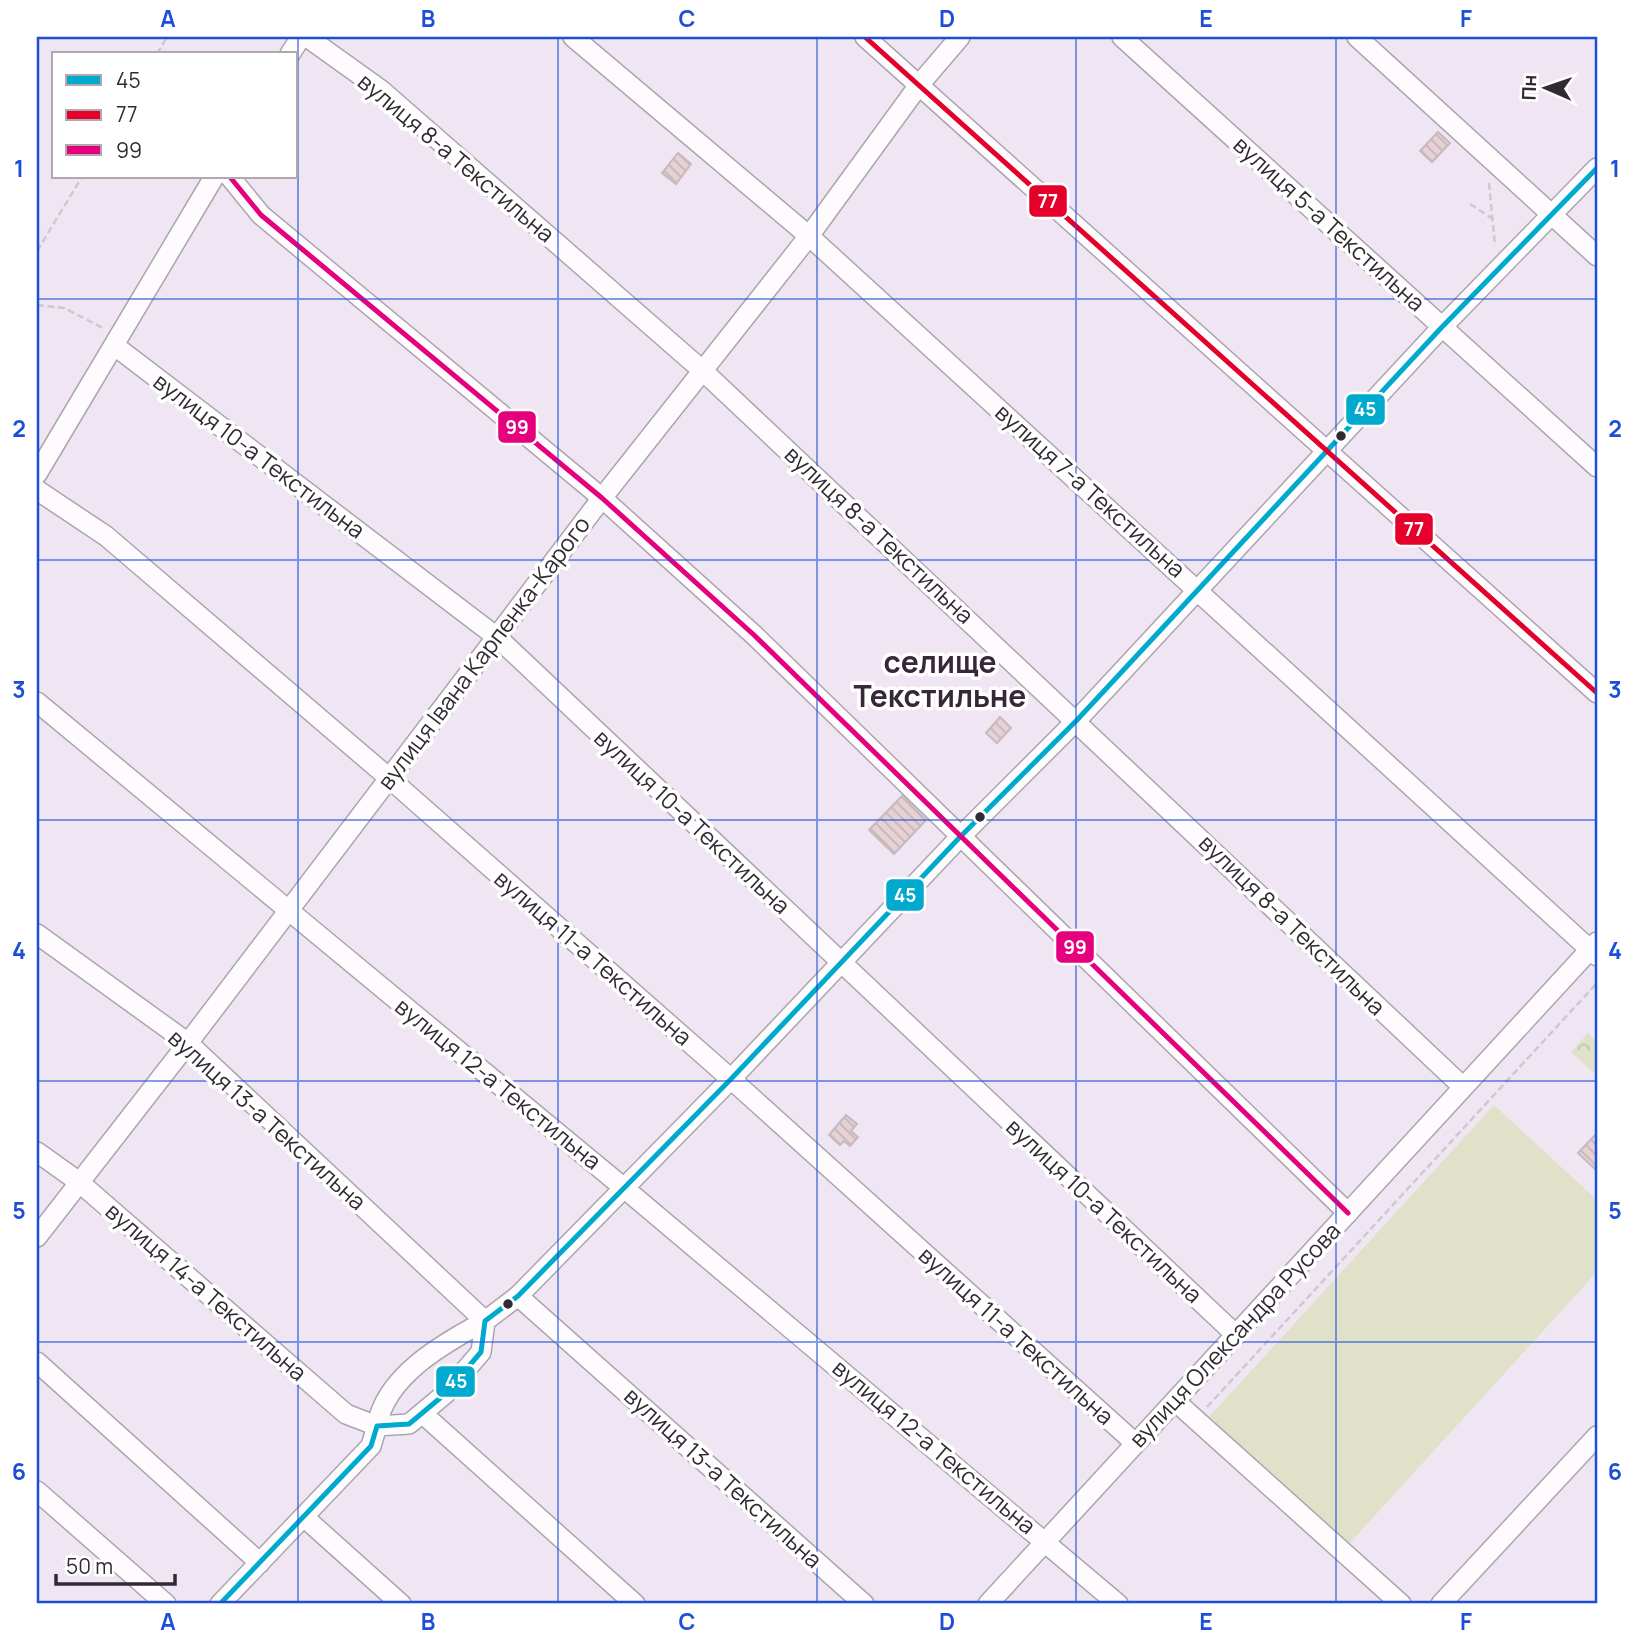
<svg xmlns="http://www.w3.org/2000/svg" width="1634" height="1641" viewBox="0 0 1634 1641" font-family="Manrope,sans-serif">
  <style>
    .forest { fill: url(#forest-crowns) }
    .pitch { fill: #dfe2c8 }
    .building { fill: url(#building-back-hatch); stroke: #c4babf; stroke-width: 2 }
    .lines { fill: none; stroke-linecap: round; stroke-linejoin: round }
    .minor-casing { stroke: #aca5ae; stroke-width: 22 }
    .path { stroke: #cdc9ce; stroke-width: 2.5; stroke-dasharray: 7 3.5; stroke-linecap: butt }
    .minor { stroke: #fdfbfd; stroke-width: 19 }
    .bus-1-casing { stroke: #fff; stroke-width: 10 }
    .bus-2-casing { stroke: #fff; stroke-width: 10 }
    .bus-3-casing { stroke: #fff; stroke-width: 10 }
    .bus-1 { stroke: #00a9ce; stroke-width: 5 }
    .bus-2 { stroke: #e4002b; stroke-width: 5 }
    .bus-3 { stroke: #e5007d; stroke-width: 5 }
    .grid { fill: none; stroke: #1d4ed8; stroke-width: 2; stroke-opacity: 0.55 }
    .bus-dot { fill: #312a33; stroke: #fff; stroke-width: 2.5 }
    .labels { text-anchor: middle; stroke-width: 7; stroke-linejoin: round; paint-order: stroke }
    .street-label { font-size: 23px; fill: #312a33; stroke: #fff }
    .district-label { font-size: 30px; font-weight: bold; fill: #372839; stroke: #fff }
    .line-badge { stroke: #fff; stroke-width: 2.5 }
    .badge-label { font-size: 19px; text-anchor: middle; font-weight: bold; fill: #fff }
    .neatline { fill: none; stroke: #1d4ed8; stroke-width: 2.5 }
    .grid-label { font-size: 23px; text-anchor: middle; font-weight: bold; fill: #1d4ed8 }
  </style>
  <defs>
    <pattern id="forest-crowns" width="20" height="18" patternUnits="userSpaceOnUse" patternTransform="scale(1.75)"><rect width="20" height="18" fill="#dfe2c8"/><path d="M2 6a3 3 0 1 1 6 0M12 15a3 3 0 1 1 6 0" fill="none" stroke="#c0c2ac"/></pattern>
    <pattern id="building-back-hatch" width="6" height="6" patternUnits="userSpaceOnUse" patternTransform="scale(1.75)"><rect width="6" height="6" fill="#e6d1d5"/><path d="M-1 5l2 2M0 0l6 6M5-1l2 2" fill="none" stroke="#c6b4b7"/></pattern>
  </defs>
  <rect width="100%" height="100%" fill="#f0e6f3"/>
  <polygon class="forest" points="1588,1033 1597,1042 1597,1076 1571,1052"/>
  <polygon class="pitch" points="1494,1105 1597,1200 1597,1272 1348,1545 1209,1417"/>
  <g class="building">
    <polygon points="1438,132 1450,143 1432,162 1420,151"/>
    <polygon points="678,153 691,164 676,184 662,173"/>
    <polygon points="1000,717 1011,728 997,743 986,733"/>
    <polygon points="902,796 926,820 894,854 869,830"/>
    <polygon points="846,1115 857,1124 851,1131 858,1137 850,1146 844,1141 840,1145 829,1135"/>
    <polygon points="1597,1133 1597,1171 1578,1153"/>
  </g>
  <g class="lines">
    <defs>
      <g id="minor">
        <polyline points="307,37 381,90 703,371 1462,1086"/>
        <polyline points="573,37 809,236 1597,956"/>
        <polyline points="865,37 1597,693"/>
        <polyline points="1122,37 1597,467"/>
        <polyline points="1357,37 1597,256"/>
        <polyline points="290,54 301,37"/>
        <polyline points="230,177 261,215 602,498 754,635 1348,1213"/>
        <polyline points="115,346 498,638 1236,1335"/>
        <polyline points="37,474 214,177"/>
        <polyline points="37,490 106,536 389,778 731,1079 1135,1443"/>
        <polyline points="37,702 624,1188 1118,1604"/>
        <path d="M 37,934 L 188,1043 L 485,1321 C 444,1343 385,1376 377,1426 L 346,1414 L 79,1182 L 37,1152"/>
        <polyline points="37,1237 188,1043 602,498 809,236 919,85 960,37"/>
        <polyline points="518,1296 864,1604"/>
        <polyline points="37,1362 260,1563"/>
        <polyline points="1175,1401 1401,1604"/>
        <polyline points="423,1414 635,1604"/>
        <polyline points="37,1491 166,1604"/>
        <polyline points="305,1518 401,1604"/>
        <polyline points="220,1604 371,1446 377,1426 409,1424 445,1394 481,1352 485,1321 518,1296 731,1079 960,837 1077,720 1442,327 1597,168"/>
        <polyline points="988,1604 1597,942"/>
        <polyline points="1441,1604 1597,1436"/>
      </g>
    </defs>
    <use href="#minor" class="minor-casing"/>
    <g class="path">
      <polyline points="157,54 167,37"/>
      <polyline points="1489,183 1495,246"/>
      <polyline points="1470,204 1493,219"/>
      <polyline points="37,251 82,177"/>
      <polyline points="37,305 64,308 105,329"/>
      <polyline points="1207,1407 1597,983"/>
    </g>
    <use href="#minor" class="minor"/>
    <defs>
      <polyline id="bus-1" points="220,1604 371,1446 377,1426 409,1424 445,1394 481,1352 485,1321 518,1296 731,1079 960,837 1077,720 1442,327 1597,168"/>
      <polyline id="bus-2" points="865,37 1597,693"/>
      <polyline id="bus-3" points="230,177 261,215 602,498 754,635 1348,1213"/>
    </defs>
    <use href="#bus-1" class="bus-1-casing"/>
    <use href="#bus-2" class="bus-2-casing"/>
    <use href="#bus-3" class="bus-3-casing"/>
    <use href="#bus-1" class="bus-1"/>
    <use href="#bus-2" class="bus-2"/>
    <use href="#bus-3" class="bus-3"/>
  </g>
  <path class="grid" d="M 298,37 L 298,1604M 558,37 L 558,1604M 817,37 L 817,1604M 1076,37 L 1076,1604M 1336,37 L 1336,1604M 37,299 L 1597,299M 37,560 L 1597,560M 37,820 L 1597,820M 37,1081 L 1597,1081M 37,1342 L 1597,1342"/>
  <g class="bus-dot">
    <circle cx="1341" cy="436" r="6"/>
    <circle cx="980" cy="817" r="6"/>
    <circle cx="508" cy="1304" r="6"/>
  </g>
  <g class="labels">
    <g class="street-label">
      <text transform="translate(456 158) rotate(40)" y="8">вулиця 8-а Текстильна</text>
      <text transform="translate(1329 224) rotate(42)" y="8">вулиця 5-а Текстильна</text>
      <text transform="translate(259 456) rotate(37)" y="8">вулиця 10-а Текстильна</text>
      <text transform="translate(1090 491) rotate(42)" y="8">вулиця 7-а Текстильна</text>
      <text transform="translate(879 535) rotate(43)" y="8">вулиця 8-а Текстильна</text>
      <text transform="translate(484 653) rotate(-53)" y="8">вулиця Івана Карпенка-Карого</text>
      <text transform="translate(692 822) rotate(43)" y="8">вулиця 10-а Текстильна</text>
      <text transform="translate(1292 925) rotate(44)" y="8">вулиця 8-а Текстильна</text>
      <text transform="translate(593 958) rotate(41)" y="8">вулиця 11-а Текстильна</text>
      <text transform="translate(498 1084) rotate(39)" y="8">вулиця 12-а Текстильна</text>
      <text transform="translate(267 1120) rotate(42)" y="8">вулиця 13-а Текстильна</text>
      <text transform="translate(1104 1211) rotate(43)" y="8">вулиця 10-а Текстильна</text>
      <text transform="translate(206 1292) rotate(41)" y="8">вулиця 14-а Текстильна</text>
      <text transform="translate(1235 1335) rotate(-47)" y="8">вулиця Олександра Русова</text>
      <text transform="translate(1016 1336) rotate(42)" y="8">вулиця 11-а Текстильна</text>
      <text transform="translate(934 1447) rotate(40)" y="8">вулиця 12-а Текстильна</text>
      <text transform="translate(723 1478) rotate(42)" y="8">вулиця 13-а Текстильна</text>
    </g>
    <g class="district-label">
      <text x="940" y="673">селище<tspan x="940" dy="34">Текстильне</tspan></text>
    </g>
  </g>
  <g class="line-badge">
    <rect x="1028" y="184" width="40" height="34" rx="7" fill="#e4002b"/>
    <rect x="1345" y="393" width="41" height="33" rx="7" fill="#00a9ce"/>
    <rect x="497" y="410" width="40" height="34" rx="7" fill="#e5007d"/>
    <rect x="1394" y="512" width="40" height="34" rx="7" fill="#e4002b"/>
    <rect x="885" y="878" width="40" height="34" rx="7" fill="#00a9ce"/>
    <rect x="1055" y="930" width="40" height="34" rx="7" fill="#e5007d"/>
    <rect x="435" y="1365" width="41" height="33" rx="7" fill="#00a9ce"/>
  </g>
  <g class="badge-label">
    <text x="1048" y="208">77</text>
    <text x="1365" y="416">45</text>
    <text x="517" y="434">99</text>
    <text x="1414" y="536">77</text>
    <text x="905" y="902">45</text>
    <text x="1075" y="954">99</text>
    <text x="456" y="1388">45</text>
  </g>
  <rect width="1634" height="1641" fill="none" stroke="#ffffff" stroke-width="77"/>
  <rect x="52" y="52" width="245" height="126" fill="#ffffff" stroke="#adaaad" stroke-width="2"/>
  <rect x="66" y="75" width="35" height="10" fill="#00a9ce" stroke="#adaaad" stroke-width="2"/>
  <text x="116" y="88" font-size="21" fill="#312a33">45</text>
  <rect x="66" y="110" width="35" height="10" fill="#e4002b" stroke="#adaaad" stroke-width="2"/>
  <text x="116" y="122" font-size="21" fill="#312a33">77</text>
  <rect x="66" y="145" width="35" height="10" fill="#e5007d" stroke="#adaaad" stroke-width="2"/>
  <text x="116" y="158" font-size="21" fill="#312a33">99</text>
  <g transform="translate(1546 88) rotate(272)" stroke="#ffffff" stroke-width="5" paint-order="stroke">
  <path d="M0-5L12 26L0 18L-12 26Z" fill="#312a33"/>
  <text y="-10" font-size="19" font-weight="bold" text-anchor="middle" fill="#312a33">Пн</text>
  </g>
  <path d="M56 1574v10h119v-10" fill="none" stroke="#312a33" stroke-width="3.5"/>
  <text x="66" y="1574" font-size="21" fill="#312a33" stroke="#ffffff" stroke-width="5" paint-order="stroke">50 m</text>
  <rect x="38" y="38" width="1558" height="1564" class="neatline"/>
  <g class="grid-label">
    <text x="168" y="27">A</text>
    <text x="428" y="27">B</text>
    <text x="687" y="27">C</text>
    <text x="947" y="27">D</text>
    <text x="1206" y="27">E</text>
    <text x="1466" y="27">F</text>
    <text x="19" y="177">1</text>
    <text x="1615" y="177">1</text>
    <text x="19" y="437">2</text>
    <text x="1615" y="437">2</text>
    <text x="19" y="698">3</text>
    <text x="1615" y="698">3</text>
    <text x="19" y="959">4</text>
    <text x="1615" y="959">4</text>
    <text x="19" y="1219">5</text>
    <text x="1615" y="1219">5</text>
    <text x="19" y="1480">6</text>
    <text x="1615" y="1480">6</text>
    <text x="168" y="1630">A</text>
    <text x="428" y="1630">B</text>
    <text x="687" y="1630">C</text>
    <text x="947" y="1630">D</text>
    <text x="1206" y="1630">E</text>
    <text x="1466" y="1630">F</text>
  </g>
</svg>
